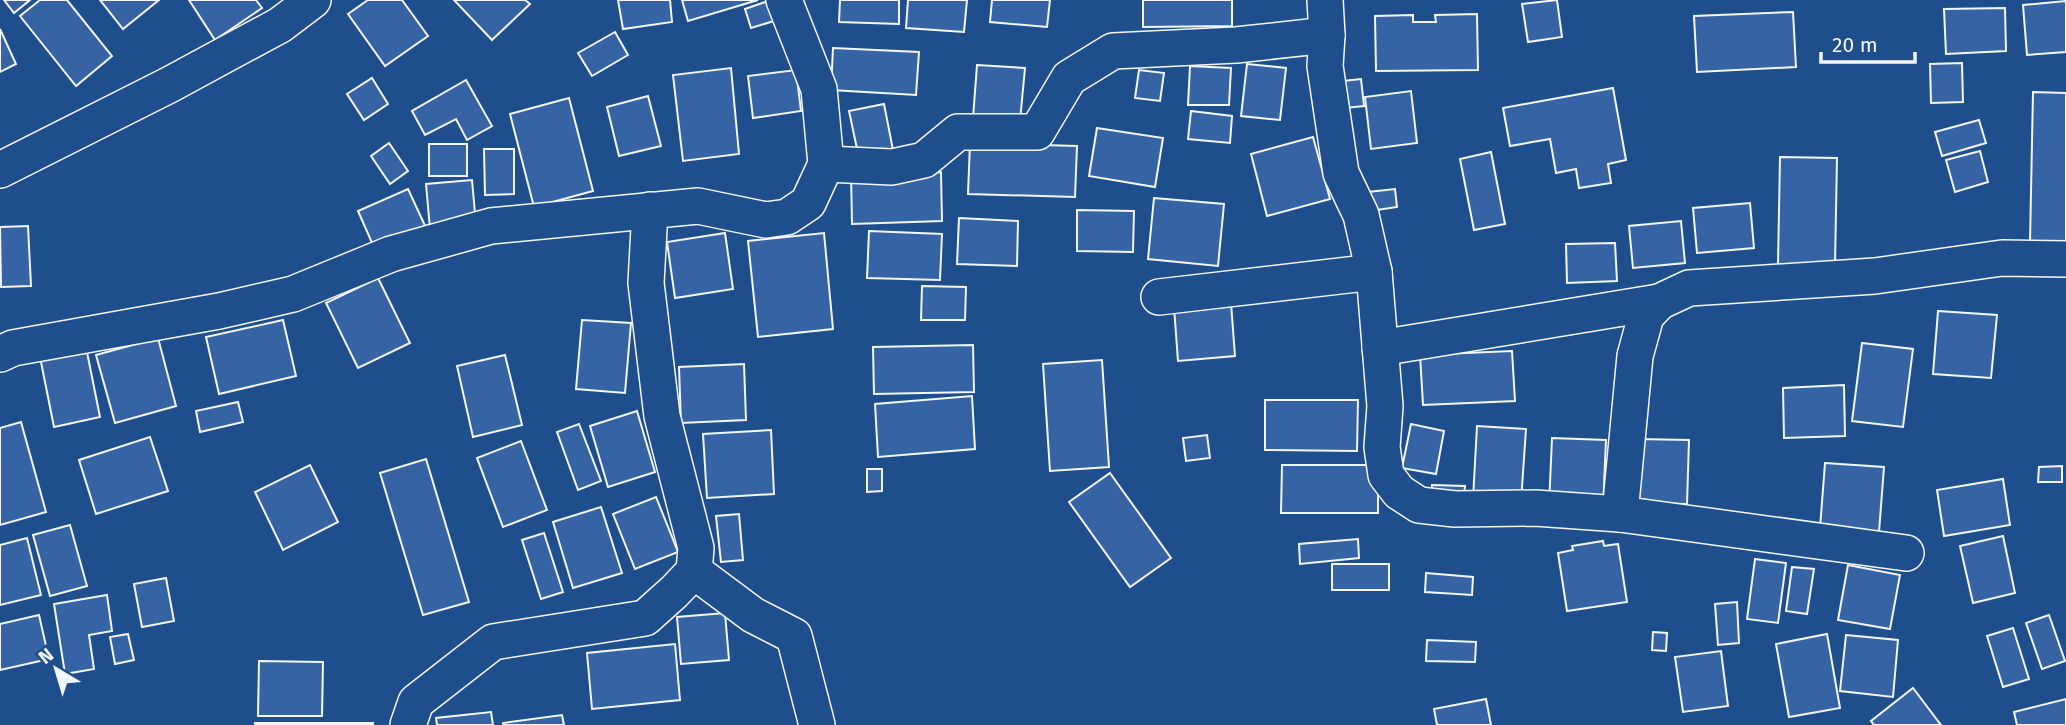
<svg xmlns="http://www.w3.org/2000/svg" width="2066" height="725" viewBox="0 0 2066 725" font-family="'Fira Sans',sans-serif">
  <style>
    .building { fill: #3563a3; stroke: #f2f6ff; stroke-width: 2 }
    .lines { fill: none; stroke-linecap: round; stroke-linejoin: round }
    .minor-casing { stroke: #f2f6ff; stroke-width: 38 }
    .minor { stroke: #1f4e8c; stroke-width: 35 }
  </style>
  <rect width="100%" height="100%" fill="#1f4e8c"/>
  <g class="building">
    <polygon points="4,0 30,0 14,13"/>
    <polygon points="40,0 67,0 112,56 76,86 20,16"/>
    <polygon points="100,0 159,0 123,29"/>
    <polygon points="189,0 256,0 262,8 215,40"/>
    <polygon points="368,0 402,0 428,36 385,66 348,14"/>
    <polygon points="454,0 525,0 530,4 492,40"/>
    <polygon points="618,0 670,0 672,22 623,29"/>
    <polygon points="682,0 758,0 688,21"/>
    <polygon points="840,0 899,0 899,24 839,22"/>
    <polygon points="908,0 967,0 964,32 906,28"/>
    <polygon points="992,0 1050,0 1047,27 990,22"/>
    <polygon points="1143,0 1232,0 1232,26 1143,27"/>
    <polygon points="1557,0 1562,37 1528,42 1522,4"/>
    <polygon points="768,1 774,21 751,28 745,9"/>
    <polygon points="2066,1 2066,52 2027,55 2023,5"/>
    <polygon points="2005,8 2006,51 1946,54 1944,9"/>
    <polygon points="1793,12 1796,67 1697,72 1694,16"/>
    <polygon points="1477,14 1478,70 1376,71 1375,16 1413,15 1413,22 1436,22 1435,15"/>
    <polygon points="0,29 16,64 0,72"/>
    <polygon points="615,32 628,55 592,76 578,53"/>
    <polygon points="833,48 919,52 916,95 831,90"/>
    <polygon points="1962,63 1963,102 1931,103 1930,64"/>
    <polygon points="1247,64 1286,68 1280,120 1241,116"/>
    <polygon points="977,65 1025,68 1020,121 973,118"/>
    <polygon points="1190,66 1231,68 1229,105 1188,105"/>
    <polygon points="731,68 739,154 683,161 673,75"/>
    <polygon points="796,70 801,111 753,118 748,76"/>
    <polygon points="1139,70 1164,73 1160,101 1135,98"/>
    <polygon points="372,78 388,104 364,120 347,94"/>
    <polygon points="1361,79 1364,106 1345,108 1343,81"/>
    <polygon points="466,80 492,126 467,140 456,119 425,135 412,111"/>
    <polygon points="1613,88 1626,160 1608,164 1611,183 1579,188 1576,169 1556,173 1550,139 1510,146 1503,108"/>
    <polygon points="1411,91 1417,143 1371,149 1365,97"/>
    <polygon points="2033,92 2066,93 2066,242 2030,242"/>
    <polygon points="648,96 661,146 619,156 607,107"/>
    <polygon points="569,98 593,191 534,207 510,114"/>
    <polygon points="884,104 894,155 860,163 849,111"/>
    <polygon points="1191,111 1232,116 1230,143 1188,139"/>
    <polygon points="1979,120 1986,143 1942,156 1935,132"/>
    <polygon points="1097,128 1163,138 1155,187 1089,176"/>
    <polygon points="1313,137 1330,199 1267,216 1251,154"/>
    <polygon points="389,143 408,171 390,184 371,156"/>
    <polygon points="970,143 1077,146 1075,197 968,194"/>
    <rect x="429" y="144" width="38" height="32"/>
    <polygon points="484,149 514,149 514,194 485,195"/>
    <polygon points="1980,151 1988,182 1955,192 1946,160"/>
    <polygon points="1491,152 1505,224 1474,230 1460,159"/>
    <polygon points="1780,157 1837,158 1835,265 1778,264"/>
    <polygon points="941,172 942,221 852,224 851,174"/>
    <polygon points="472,180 476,224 430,229 426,184"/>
    <polygon points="408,189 427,230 376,252 358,211"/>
    <polygon points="1395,189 1397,207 1370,211 1368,192"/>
    <polygon points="1154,198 1224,204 1218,266 1148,259"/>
    <polygon points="1750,203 1754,248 1697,253 1693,208"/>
    <polygon points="1077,210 1134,211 1133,252 1077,251"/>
    <polygon points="959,218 1018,221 1017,266 957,264"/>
    <polygon points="1681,221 1685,263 1633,268 1629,226"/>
    <polygon points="28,226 31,286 1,287 0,227"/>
    <polygon points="869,231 942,234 940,280 867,278"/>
    <polygon points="725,233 733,289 675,298 667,242"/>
    <polygon points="824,233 833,329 758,337 748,241"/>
    <polygon points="1615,243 1617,281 1567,283 1566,244"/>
    <polygon points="378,278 410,343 358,368 326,303"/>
    <polygon points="922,286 966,287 965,320 921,320"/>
    <polygon points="1231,303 1235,356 1178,361 1174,307"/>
    <polygon points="1938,311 1997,315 1991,378 1933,374"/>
    <polygon points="283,320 296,376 219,394 206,337"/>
    <polygon points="582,320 631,323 625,393 576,389"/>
    <polygon points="158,338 176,406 115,423 96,355"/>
    <polygon points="1862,343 1913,349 1903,427 1852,421"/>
    <polygon points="973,345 974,392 874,394 873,347"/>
    <polygon points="86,347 100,417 54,427 40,357"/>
    <polygon points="1512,351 1515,401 1423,405 1420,355"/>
    <polygon points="505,355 522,425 473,437 457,366"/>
    <polygon points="1102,360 1109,467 1050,471 1043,364"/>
    <polygon points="744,364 746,420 681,423 679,367"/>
    <polygon points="1844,385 1845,436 1784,438 1783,388"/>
    <polygon points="972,396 975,449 878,457 875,404"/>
    <polygon points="1265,400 1358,400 1357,451 1265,450"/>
    <polygon points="238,402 243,422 200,432 196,411"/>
    <polygon points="637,411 655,472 608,487 590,426"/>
    <polygon points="21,422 46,512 0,525 0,428"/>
    <polygon points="579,424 601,481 578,490 557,432"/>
    <polygon points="1411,424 1444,431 1436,474 1402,468"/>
    <polygon points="1477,426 1526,429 1521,502 1473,499"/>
    <polygon points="771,430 774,494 707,498 703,434"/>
    <polygon points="1207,435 1210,458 1186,461 1183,438"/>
    <polygon points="150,437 168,491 96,514 79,460"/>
    <polygon points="1552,438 1606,440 1603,508 1549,506"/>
    <polygon points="1637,439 1689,440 1687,504 1635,503"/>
    <polygon points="521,441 547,510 503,527 477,458"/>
    <polygon points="426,459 469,602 423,615 380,473"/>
    <polygon points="1825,463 1884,467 1879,532 1820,528"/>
    <polygon points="310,465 338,522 283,550 255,492"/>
    <polygon points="1282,465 1378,465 1378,513 1281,513"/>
    <polygon points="2062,466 2062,482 2038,482 2039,467"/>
    <polygon points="867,469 882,469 882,491 867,492"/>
    <polygon points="1110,473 1171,558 1130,587 1069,502"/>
    <polygon points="2003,479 2010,525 1944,536 1937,490"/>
    <polygon points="1432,485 1465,486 1463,507 1430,505"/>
    <polygon points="656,497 678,552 635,569 613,514"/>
    <polygon points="601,507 622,573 573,588 553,522"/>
    <polygon points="739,514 743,560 721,562 716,516"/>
    <polygon points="70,525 87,586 50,596 33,535"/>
    <polygon points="544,533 563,592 541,599 522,540"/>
    <polygon points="2003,536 2015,593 1973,603 1960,546"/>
    <polygon points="27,538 41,595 0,605 0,545"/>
    <polygon points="1358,539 1359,558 1300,564 1299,544"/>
    <polygon points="1603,541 1604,546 1618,544 1627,602 1567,611 1558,553 1573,550 1572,546"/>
    <polygon points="1755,559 1786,563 1778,623 1747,619"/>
    <rect x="1332" y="564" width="57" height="26"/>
    <polygon points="1848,565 1900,575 1890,629 1838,620"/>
    <polygon points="1792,567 1814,569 1807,614 1786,611"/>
    <polygon points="1426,573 1473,577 1472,595 1425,592"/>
    <polygon points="166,578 174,621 142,627 134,584"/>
    <polygon points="107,595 112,631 89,635 94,669 65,674 54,604"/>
    <polygon points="1737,602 1739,643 1718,645 1715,604"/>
    <polygon points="725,613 729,660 681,664 677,617"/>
    <polygon points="39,615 49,659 0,670 0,624"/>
    <polygon points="2049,615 2065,661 2042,669 2026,623"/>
    <polygon points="2013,628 2029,679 2003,687 1987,636"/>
    <polygon points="1653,632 1667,633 1666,651 1652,650"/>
    <polygon points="128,634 134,660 115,664 110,637"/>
    <polygon points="1827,634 1840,708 1789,717 1776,644"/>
    <polygon points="1846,635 1898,640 1893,697 1840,691"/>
    <polygon points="1427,640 1476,642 1475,662 1426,661"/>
    <polygon points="675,644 680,700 592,709 587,653"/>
    <polygon points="1721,651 1728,706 1683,712 1675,657"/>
    <polygon points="259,661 323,662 322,716 258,716"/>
    <polygon points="1913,688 1941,725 1874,725 1871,721"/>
    <polygon points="1486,699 1491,725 1437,725 1434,709"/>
    <polygon points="2066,699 2066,725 2017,725 2014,712"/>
    <polygon points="491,712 493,725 437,725 436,718"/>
    <polygon points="562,715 564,725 503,725 503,723"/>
    <rect x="255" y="723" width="118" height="2"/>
  </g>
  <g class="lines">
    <defs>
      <g id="minor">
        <polyline points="1325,0 1327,35 1325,66 1341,173 1361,215 1374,272 1385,406 1382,447 1386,475 1399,492 1419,505 1455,509 1535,508 1620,514 1906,553"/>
        <polyline points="826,164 892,167 924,160 958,132 1037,132 1069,78 1113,51 1236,45 1327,35"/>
        <polyline points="0,170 169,85 280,25 313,0"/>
        <polyline points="1159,297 1374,272"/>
        <polyline points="1380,348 1659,302"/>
        <polyline points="0,354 13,348 219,311 293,294 391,254 491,226 698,206 766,220 787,217 808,203 826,164 819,89 784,0"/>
        <polyline points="1620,514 1635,356 1646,316 1659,302 1689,288 1875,276 2002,258 2066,259"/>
        <polyline points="694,571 753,615 794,636 817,725"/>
        <polyline points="408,725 416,702 493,642 645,618 674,592 694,571 696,548 662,416 646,283 650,210"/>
      </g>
    </defs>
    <use href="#minor" class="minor-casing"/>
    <use href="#minor" class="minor"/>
  </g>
  <g transform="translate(56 669) rotate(322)" stroke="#1f4e8c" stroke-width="5" paint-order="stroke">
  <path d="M0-5L12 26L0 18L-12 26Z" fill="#f2f6ff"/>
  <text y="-10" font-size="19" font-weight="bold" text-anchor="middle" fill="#f2f6ff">N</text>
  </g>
  <path d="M1821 52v10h94v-10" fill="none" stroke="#f2f6ff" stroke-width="3.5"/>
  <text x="1832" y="52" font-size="21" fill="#f2f6ff" stroke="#1f4e8c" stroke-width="5" paint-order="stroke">20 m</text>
</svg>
